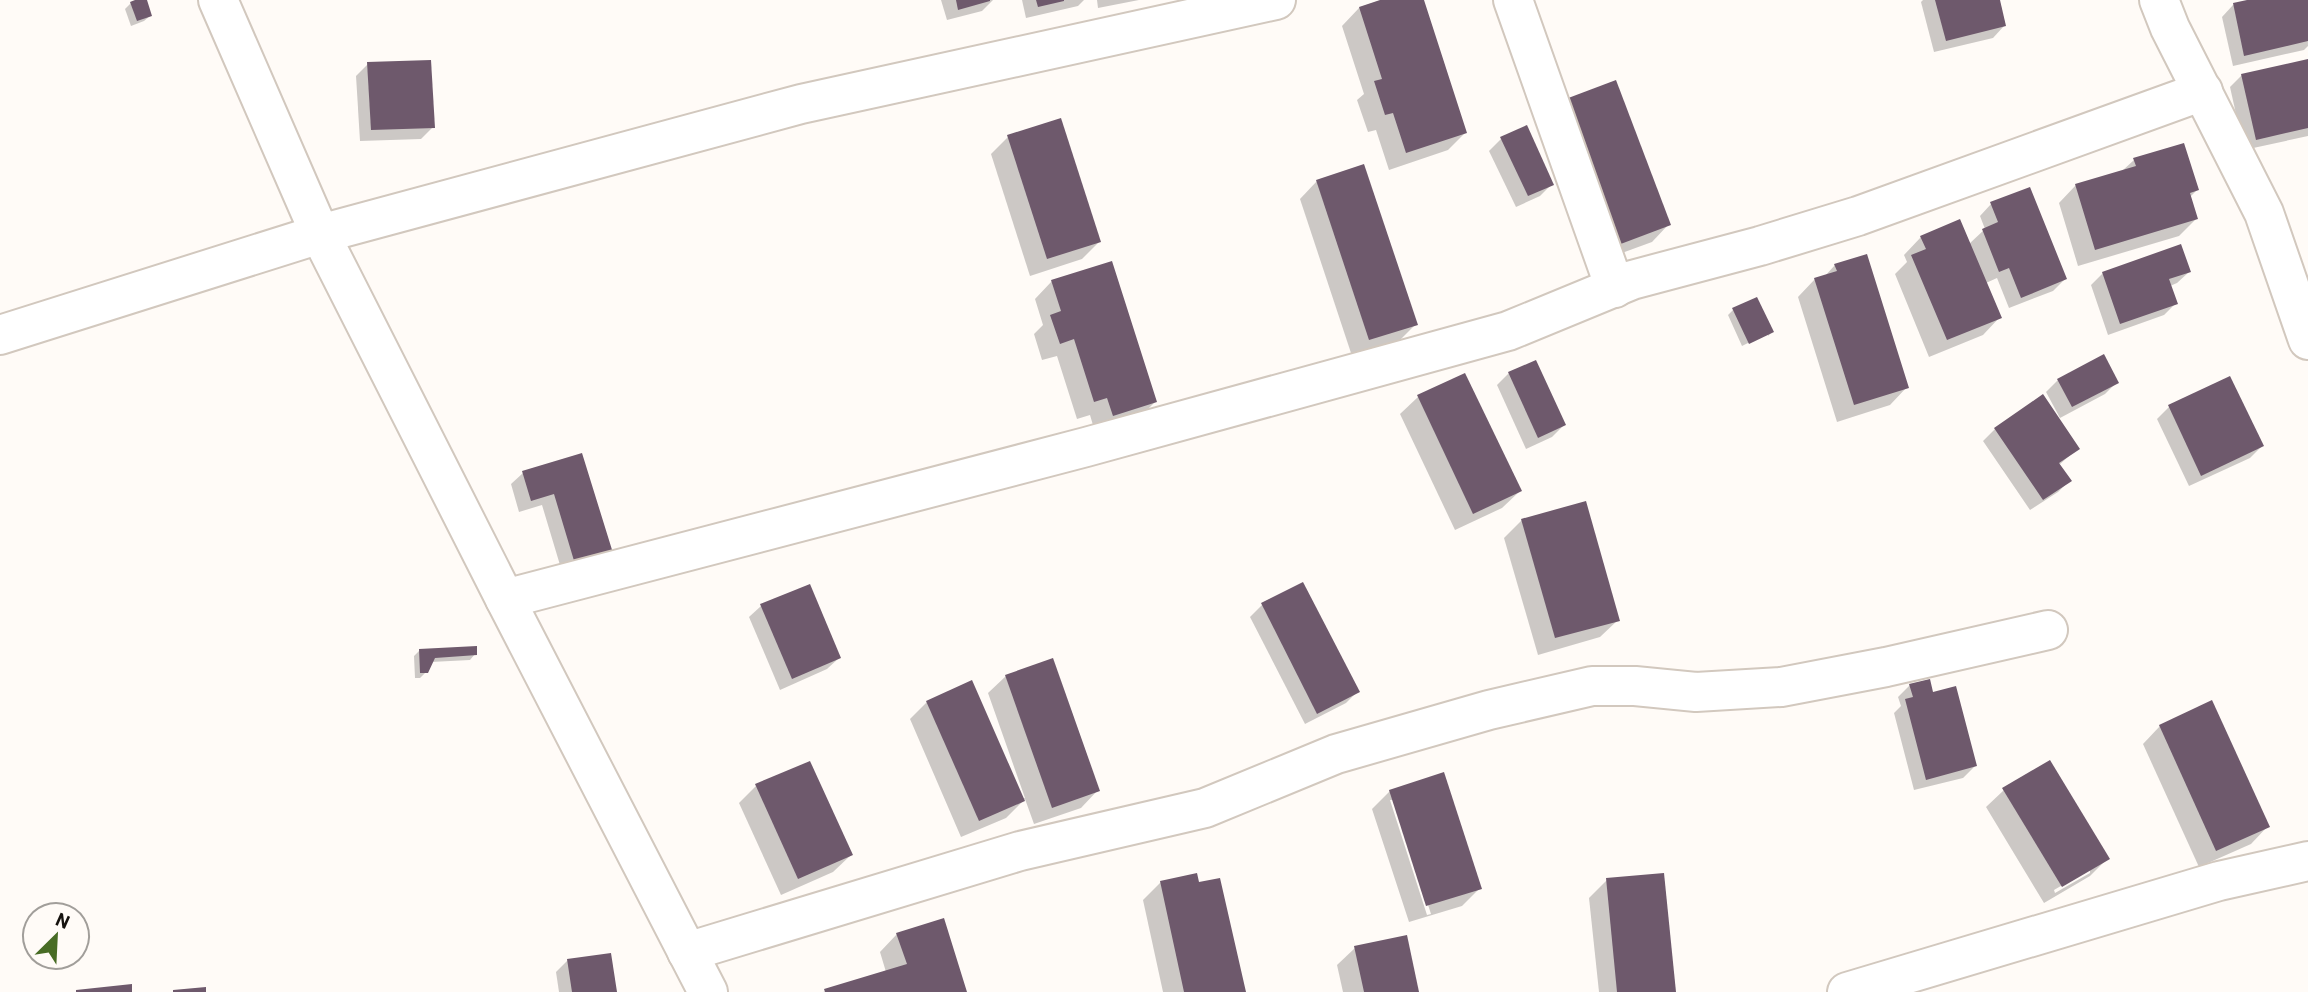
<svg xmlns="http://www.w3.org/2000/svg" width="2308" height="992" viewBox="0 0 2308 992" font-family="Barlow,sans-serif">
  <style>
    .shadow { fill: #0003; fill-rule: evenodd }
    .building { fill: #6e596c }
    .lines { fill: none; stroke-linecap: round; stroke-linejoin: round }
    .minor-casing { stroke: #d2c8be; stroke-width: 42 }
    .minor { stroke: #fff; stroke-width: 38 }
  </style>
  <rect width="100%" height="100%" fill="#fffbf7"/>
  <g class="shadow">
    <polygon points="141,0 145,0 150,16 144,21 131,26 125,9 131,3"/>
    <polygon points="941,0 993,0 982,11 947,20"/>
    <polygon points="1022,0 1084,0 1078,6 1026,18"/>
    <polygon points="1097,0 1139,0 1098,8"/>
    <polygon points="1386,0 1423,0 1465,133 1448,150 1389,170 1376,130 1368,132 1357,100 1364,94 1342,26 1359,8"/>
    <polygon points="1923,0 1998,0 2004,26 1993,38 1934,52 1921,2"/>
    <polygon points="2255,0 2307,0 2308,46 2304,50 2233,66 2222,17 2233,5"/>
    <polygon points="2308,61 2308,136 2244,150 2230,87 2242,75"/>
    <polygon points="368,64 433,127 421,139 360,141 356,76"/>
    <polygon points="1615,83 1669,224 1652,242 1600,261"/>
    <polygon points="1008,137 1099,242 1082,259 1030,276 991,154"/>
    <polygon points="1501,139 1552,184 1540,196 1516,207 1489,151"/>
    <polygon points="2134,160 2197,190 2189,198 2196,219 2179,236 2078,266 2059,203 2076,185 2122,171"/>
    <polygon points="1317,181 1416,324 1399,341 1352,356 1300,199"/>
    <polygon points="1991,204 2065,279 2053,291 2009,308 1997,278 1986,283 2000,317 1983,335 1929,357 1895,274 1907,262 1904,255 1921,237 1969,244 1985,229 1980,216"/>
    <polygon points="1835,265 1907,387 1890,405 1837,422 1798,297 1815,279 1824,277"/>
    <polygon points="2189,272 2177,283 2170,286 2176,303 2164,315 2108,335 2091,285 2103,273"/>
    <polygon points="1052,281 1155,402 1138,419 1095,432 1090,415 1077,419 1057,356 1042,360 1034,334 1043,325 1035,299"/>
    <polygon points="1733,310 1772,332 1768,336 1768,333 1742,346 1728,315"/>
    <polygon points="1509,373 1564,425 1552,437 1526,449 1497,385"/>
    <polygon points="1464,375 1520,491 1502,508 1455,530 1400,414 1418,397"/>
    <polygon points="2229,378 2262,446 2250,458 2189,486 2157,419 2169,407"/>
    <polygon points="2058,380 2116,383 2105,394 2060,418 2046,392"/>
    <polygon points="1995,429 2078,448 2059,465 2069,481 2058,492 2030,510 1983,441"/>
    <polygon points="581,455 599,564 563,575 542,505 519,512 511,484 523,473"/>
    <polygon points="1522,520 1618,620 1600,637 1538,655 1504,538"/>
    <polygon points="1302,584 1357,692 1346,703 1305,724 1250,617 1262,605"/>
    <polygon points="761,606 839,658 827,669 780,690 749,617"/>
    <polygon points="419,651 475,654 470,660 431,662 426,672 420,678 415,678 414,656"/>
    <polygon points="1006,676 1098,790 1081,808 1034,824 1025,799 1006,818 961,837 910,719 927,702 1022,799 1025,798 988,693"/>
    <polygon points="1910,685 1932,694 1975,766 1963,778 1914,790 1894,713 1901,706 1898,697"/>
    <polygon points="2160,726 2268,826 2251,844 2199,867 2143,744"/>
    <polygon points="756,786 851,855 833,872 781,895 739,803"/>
    <path d="M 2004,790 L 2108,858 L 2090,876 L 2044,903 L 1986,807 ZM 2090,869 L 2090,873 L 2055,893 L 2054,890 Z"/>
    <path d="M 1390,791 L 1480,888 L 1462,906 L 1409,922 L 1372,809 ZM 1390,800 L 1394,800 L 1431,914 L 1427,915 Z"/>
    <polygon points="1607,880 1674,992 1599,992 1589,898"/>
    <polygon points="1161,882 1244,992 1163,992 1143,900"/>
    <polygon points="897,934 965,992 823,992 886,972 880,952"/>
    <polygon points="1355,948 1417,992 1343,992 1337,965"/>
    <polygon points="568,960 615,992 559,992 556,972"/>
  </g>
  <g class="building">
    <polygon points="135,0 147,0 152,16 137,21 130,2"/>
    <polygon points="956,0 990,0 990,1 958,10"/>
    <polygon points="1036,0 1064,0 1064,1 1038,7"/>
    <polygon points="1380,0 1424,0 1467,133 1406,153 1393,113 1385,115 1374,81 1382,79 1359,7"/>
    <polygon points="1935,0 2000,0 2006,26 1946,41"/>
    <polygon points="2247,0 2308,0 2308,41 2244,56 2233,3"/>
    <polygon points="2308,59 2308,128 2256,140 2241,74"/>
    <polygon points="431,60 435,128 371,130 367,62"/>
    <polygon points="1616,80 1671,225 1618,245 1563,100"/>
    <polygon points="1061,118 1101,242 1047,259 1007,135"/>
    <polygon points="1527,125 1554,185 1528,196 1500,137"/>
    <polygon points="2184,143 2199,190 2190,193 2198,219 2095,250 2075,184 2136,166 2133,158"/>
    <polygon points="1364,164 1418,325 1369,340 1316,180"/>
    <polygon points="2030,187 2067,279 2021,298 2009,268 1999,272 1982,229 1998,222 1990,202"/>
    <polygon points="1960,219 2002,318 1947,340 1911,255 1926,249 1920,236"/>
    <polygon points="2181,244 2191,272 2169,279 2178,304 2120,324 2102,272"/>
    <polygon points="1867,254 1909,388 1854,405 1814,278 1837,271 1834,264"/>
    <polygon points="1112,261 1157,402 1113,416 1107,398 1094,402 1074,339 1060,344 1050,315 1061,311 1051,280"/>
    <polygon points="1757,297 1774,332 1749,344 1732,308"/>
    <polygon points="2104,354 2119,383 2072,407 2057,379"/>
    <polygon points="1536,360 1566,425 1538,438 1508,372"/>
    <polygon points="1465,373 1522,491 1473,514 1417,395"/>
    <polygon points="2230,376 2264,446 2201,476 2168,405"/>
    <polygon points="2043,394 2080,449 2059,463 2072,481 2043,500 1994,428"/>
    <polygon points="582,453 613,553 575,564 554,494 531,501 522,471"/>
    <polygon points="1586,501 1620,621 1555,638 1521,519"/>
    <polygon points="1303,582 1360,692 1317,714 1261,603"/>
    <polygon points="810,584 841,658 792,679 760,604"/>
    <polygon points="477,646 477,655 435,658 428,673 420,673 419,649"/>
    <polygon points="1053,658 1100,791 1052,808 1005,675"/>
    <polygon points="1930,679 1933,692 1956,686 1977,766 1926,780 1905,699 1913,697 1909,684"/>
    <polygon points="972,680 1025,801 979,821 926,701"/>
    <polygon points="2212,700 2270,827 2216,851 2159,725"/>
    <polygon points="2050,760 2110,859 2062,887 2002,788"/>
    <polygon points="810,761 853,855 798,879 755,784"/>
    <polygon points="1444,772 1482,889 1426,906 1389,790"/>
    <polygon points="1197,873 1199,882 1220,878 1246,992 1184,992 1160,881"/>
    <polygon points="1664,873 1676,992 1617,992 1606,878"/>
    <polygon points="944,918 967,992 825,992 824,989 907,964 896,933"/>
    <polygon points="1407,935 1419,992 1364,992 1354,946"/>
    <polygon points="611,953 617,992 572,992 567,959"/>
    <polygon points="132,984 132,992 76,992 76,990"/>
    <polygon points="206,987 206,992 173,992 173,990"/>
  </g>
  <g class="lines">
    <defs>
      <g id="minor">
        <polyline points="218,0 320,234 505,599 708,992"/>
        <polyline points="1513,0 1615,288"/>
        <polyline points="2159,0 2170,28 2264,213 2308,340"/>
        <polyline points="0,335 320,234 801,104 1276,0"/>
        <polyline points="505,599 1086,447 1508,331 1632,280 1760,246 1858,216 2203,91"/>
        <polyline points="687,952 1020,851 1205,808 1336,754 1489,710 1592,686 1635,686 1696,692 1781,687 1886,667 2048,630"/>
        <polyline points="1847,992 2219,881 2308,861"/>
      </g>
    </defs>
    <use href="#minor" class="minor-casing"/>
    <use href="#minor" class="minor"/>
  </g>
  <g transform="translate(56 936) rotate(24)"><circle r="33" fill="#fffbf7" stroke="#a19e9a" stroke-width="2"/>
  <path d="M0-5L12 26L0 18L-12 26Z" fill="#486c25"/>
  <text y="-10" font-size="19" font-weight="bold" text-anchor="middle" fill="#15120e">N</text>
  </g>
</svg>
